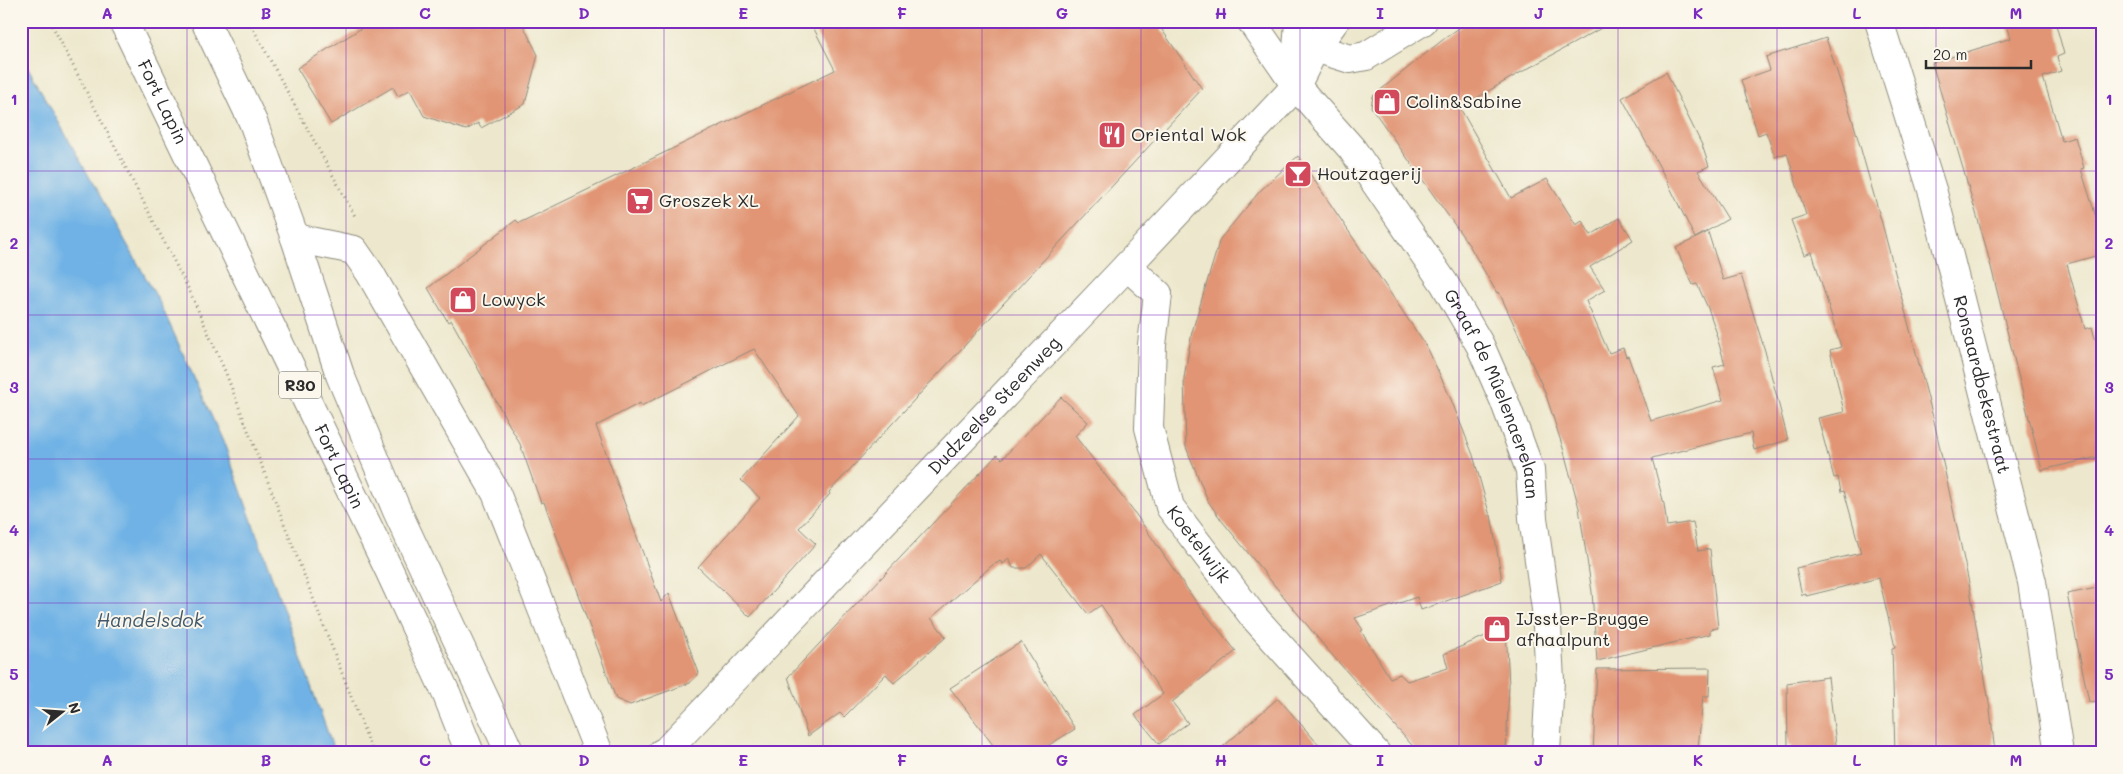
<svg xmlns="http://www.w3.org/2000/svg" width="2123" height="774" viewBox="0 0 2123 774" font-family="Mali,sans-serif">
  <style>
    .water { fill: #70b2e5; stroke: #4e6e88 }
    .building { fill: #e19574 }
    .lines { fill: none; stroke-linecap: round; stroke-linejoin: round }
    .minor-casing { stroke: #8c8a7c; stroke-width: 30 }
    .primary-casing { stroke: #8c8a7c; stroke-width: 30 }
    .path { stroke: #8c8a7c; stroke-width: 3; stroke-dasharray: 1 4; stroke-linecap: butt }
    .minor { stroke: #fff; stroke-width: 28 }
    .primary { stroke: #fff; stroke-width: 28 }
    .grid { fill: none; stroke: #7b2cbf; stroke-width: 1; stroke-opacity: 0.55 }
    .labels { text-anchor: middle; stroke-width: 4; stroke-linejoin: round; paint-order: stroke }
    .shield { fill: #fbf7ec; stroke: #696865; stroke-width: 1 }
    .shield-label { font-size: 16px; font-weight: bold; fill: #2b2b2b }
    .street-label { font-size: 18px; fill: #2b2b2b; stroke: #fbf7ec }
    .poi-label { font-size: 18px; fill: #2b2b2b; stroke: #fbf7ec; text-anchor: start }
    .water-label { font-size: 19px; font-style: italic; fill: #435a6c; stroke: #fbf7ec }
    .neatline { fill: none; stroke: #7b2cbf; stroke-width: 2 }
    .grid-label { font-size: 16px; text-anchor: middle; font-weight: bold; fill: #7b2cbf }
  </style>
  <rect width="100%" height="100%" fill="#fbf7ec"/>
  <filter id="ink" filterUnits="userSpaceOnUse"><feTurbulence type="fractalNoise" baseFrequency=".02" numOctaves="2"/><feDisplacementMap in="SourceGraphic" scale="10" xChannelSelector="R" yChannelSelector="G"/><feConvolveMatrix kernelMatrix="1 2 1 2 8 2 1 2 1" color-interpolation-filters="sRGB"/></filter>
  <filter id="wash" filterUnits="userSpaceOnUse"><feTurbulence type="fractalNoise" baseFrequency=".0096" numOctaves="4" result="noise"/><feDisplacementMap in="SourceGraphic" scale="20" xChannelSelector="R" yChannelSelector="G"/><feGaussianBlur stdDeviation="1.12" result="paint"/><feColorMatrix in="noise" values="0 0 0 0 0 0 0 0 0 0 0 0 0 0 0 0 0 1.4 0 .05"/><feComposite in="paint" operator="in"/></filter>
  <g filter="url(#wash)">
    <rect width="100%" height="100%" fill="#ede8cd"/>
    <polygon class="water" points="21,55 160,303 225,446 335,753 21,753"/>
    <g id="blocks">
      <g class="building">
        <polygon points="373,21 521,21 538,55 525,104 481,128 478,123 466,130 424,116 410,90 398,96 393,87 331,124 297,68"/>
        <polygon points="810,21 1156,21 1202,89 829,492 830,494 799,528 816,544 750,617 698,567 760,498 741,480 799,416 754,349 641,406 640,403 596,426 661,602 669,593 699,673 690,683 630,705 616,699 565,559 544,502 541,503 520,444 451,320 448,322 428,288 516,220 519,223 835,70"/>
        <polygon points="1469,21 1614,21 1507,80 1460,108 1511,198 1547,179 1576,225 1582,221 1591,235 1619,218 1633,240 1590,267 1605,290 1586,301 1609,353 1623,348 1626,357 1628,356 1651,421 1723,400 1713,367 1725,364 1716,334 1717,334 1708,308 1697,284 1693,285 1676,248 1708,232 1723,280 1741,275 1765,351 1788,440 1754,450 1751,433 1652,458 1664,504 1667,526 1693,522 1698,551 1710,549 1718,628 1710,629 1710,634 1597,661 1592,592 1579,508 1563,448 1545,392 1499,292 1497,293 1469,245 1371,107 1373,96 1445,38"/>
        <polygon points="2006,21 2055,21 2064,54 2057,57 2061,71 2043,77 2062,141 2075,137 2084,168 2081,169 2102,236 2102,254 2067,264 2085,329 2092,327 2095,339 2102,338 2102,456 2042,470 1986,247 1932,63 2011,38"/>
        <polygon points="1826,38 1852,118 1883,227 1934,421 1969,583 1990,709 1995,753 1895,753 1892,648 1895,647 1879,578 1806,596 1806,594 1802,595 1796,568 1861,553 1844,491 1841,492 1838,477 1834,478 1818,418 1844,412 1830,350 1841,347 1812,252 1804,255 1791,220 1806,215 1787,153 1775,157 1766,132 1758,135 1741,80 1770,70 1766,57"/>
        <polygon points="1666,72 1702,145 1709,166 1698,171 1728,219 1695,238 1666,179 1622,98"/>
        <polygon points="1298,156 1428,349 1450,397 1473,455 1490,516 1491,515 1502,581 1421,610 1417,597 1355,618 1363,630 1361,631 1390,678 1400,674 1407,681 1448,668 1444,654 1506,627 1509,686 1506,753 1418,752 1325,647 1222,521 1208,501 1186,447 1184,378 1192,332 1220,239 1260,191"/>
        <polygon points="1061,397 1088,422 1075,436 1137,516 1196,602 1236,651 1172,702 1188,723 1159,744 1135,715 1163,694 1101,605 1088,614 1041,554 1026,568 1013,568 1009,559 1003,564 1000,561 996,564 995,563 931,618 946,637 894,683 886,674 844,717 840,713 808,736 788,677 997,455 1002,459"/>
        <polygon points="2102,587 2102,701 2089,702 2067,594"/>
        <polygon points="1021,642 1075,729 1036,753 999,753 950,688"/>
        <polygon points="1710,668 1709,696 1703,696 1698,749 1693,749 1692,753 1593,753 1597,669"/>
        <polygon points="1828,677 1837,753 1791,753 1791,746 1788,746 1787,683"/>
        <polygon points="1278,698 1326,753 1216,753"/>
      </g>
    </g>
  </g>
  <g filter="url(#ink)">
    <use href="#blocks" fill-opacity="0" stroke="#8c8a7c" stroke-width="1"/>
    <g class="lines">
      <defs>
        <g id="minor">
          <path id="s1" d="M 1251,21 L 1296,86 L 1352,149 L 1444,283 L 1480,345 L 1504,400 L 1530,470 L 1533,518 L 1546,609 L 1550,680 L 1546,753"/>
          <path id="s2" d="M 1879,21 L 1933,193 L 2032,582 L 2059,753"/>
          <polyline points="1315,48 1350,59 1366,56 1423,21"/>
          <polyline points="1295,77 1299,21"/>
          <polyline points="295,238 354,250 370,273 496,493 599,753"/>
          <path id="s3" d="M 1127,266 L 1158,294 L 1152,345 L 1149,428 L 1170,507 L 1253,616 L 1376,753"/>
          <path id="s4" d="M 662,753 L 666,751 L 1127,266 L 1296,86 L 1315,48 L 1335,21"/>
        </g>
        <g id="primary">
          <path id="s5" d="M 123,21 L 389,570 L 447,695 L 470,753"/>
          <polyline points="205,21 253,122 295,238 340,375 397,511 510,753"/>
        </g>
      </defs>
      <use href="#minor" class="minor-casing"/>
      <use href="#primary" class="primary-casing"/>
      <g class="path">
        <polyline points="50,21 190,292 225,371 373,753"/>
        <polyline points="249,21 356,218"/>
      </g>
      <use href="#minor" class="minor"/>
      <use href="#primary" class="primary"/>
    </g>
  </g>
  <path class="grid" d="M 187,21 L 187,753M 346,21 L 346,753M 505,21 L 505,753M 664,21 L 664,753M 823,21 L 823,753M 982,21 L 982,753M 1141,21 L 1141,753M 1300,21 L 1300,753M 1459,21 L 1459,753M 1618,21 L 1618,753M 1777,21 L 1777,753M 1936,21 L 1936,753M 21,171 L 2102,171M 21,315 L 2102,315M 21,459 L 2102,459M 21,603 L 2102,603"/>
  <defs>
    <symbol id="shop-square" viewBox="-11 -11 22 22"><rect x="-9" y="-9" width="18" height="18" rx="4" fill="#d1495b" stroke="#fbf7ec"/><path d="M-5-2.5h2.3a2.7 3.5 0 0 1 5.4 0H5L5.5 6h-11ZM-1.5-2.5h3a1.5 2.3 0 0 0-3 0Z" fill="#fff"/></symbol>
    <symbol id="restaurant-square" viewBox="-11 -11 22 22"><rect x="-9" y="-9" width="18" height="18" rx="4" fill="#d1495b" stroke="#fbf7ec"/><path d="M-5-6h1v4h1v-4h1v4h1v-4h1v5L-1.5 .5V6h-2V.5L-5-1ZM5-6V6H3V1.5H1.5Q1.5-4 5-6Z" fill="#fff"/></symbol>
    <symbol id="bar-square" viewBox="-11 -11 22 22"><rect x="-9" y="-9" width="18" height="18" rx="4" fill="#d1495b" stroke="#fbf7ec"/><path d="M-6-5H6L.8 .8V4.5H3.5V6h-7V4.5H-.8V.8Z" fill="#fff"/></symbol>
    <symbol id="supermarket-square" viewBox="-11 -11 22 22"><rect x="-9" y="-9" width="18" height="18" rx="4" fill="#d1495b" stroke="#fbf7ec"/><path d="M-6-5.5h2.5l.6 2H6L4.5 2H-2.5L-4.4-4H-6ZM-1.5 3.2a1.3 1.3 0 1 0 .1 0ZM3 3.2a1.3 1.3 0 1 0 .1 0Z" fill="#fff"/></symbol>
  </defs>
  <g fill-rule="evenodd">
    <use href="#shop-square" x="1371" y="86" width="32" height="32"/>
    <use href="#restaurant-square" x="1096" y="119" width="32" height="32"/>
    <use href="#bar-square" x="1282" y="158" width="32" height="32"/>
    <use href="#supermarket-square" x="624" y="185" width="32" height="32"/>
    <use href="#shop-square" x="447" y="284" width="32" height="32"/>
    <use href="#shop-square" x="1481" y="613" width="32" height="32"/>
  </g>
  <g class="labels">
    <rect class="shield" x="279" y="371.5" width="42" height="27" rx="4"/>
    <g class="shield-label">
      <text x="300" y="391">R30</text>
    </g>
    <g class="street-label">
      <text dy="6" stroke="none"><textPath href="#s5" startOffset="90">Fort Lapin</textPath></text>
      <text dy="6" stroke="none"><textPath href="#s2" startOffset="378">Ronsaardbekestraat</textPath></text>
      <text dy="6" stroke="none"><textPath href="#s1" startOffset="448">Graaf de Mûelenaerelaan</textPath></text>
      <text dy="6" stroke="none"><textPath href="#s4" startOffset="481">Dudzeelse Steenweg</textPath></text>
      <text dy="6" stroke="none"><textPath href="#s5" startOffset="495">Fort Lapin</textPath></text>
      <text dy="6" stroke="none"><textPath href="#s3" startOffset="305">Koetelwijk</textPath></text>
    </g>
    <g class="poi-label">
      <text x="1406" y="108">Colin&amp;Sabine</text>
      <text x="1131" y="141">Oriental Wok</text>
      <text x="1317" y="180">Houtzagerij</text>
      <text x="659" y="207">Groszek XL</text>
      <text x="482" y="306">Lowyck</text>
      <text x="1516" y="625">IJsster-Brugge<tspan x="1516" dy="21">afhaalpunt</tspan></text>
    </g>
    <g class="water-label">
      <text x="150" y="627">Handelsdok</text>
    </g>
  </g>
  <rect width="2123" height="774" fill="none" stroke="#fbf7ec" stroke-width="55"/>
  <g transform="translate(62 712) rotate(73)" stroke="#fbf7ec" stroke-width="4" paint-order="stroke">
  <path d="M0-4L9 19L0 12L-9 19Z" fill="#2b2b2b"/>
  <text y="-8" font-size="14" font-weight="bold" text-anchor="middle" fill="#2b2b2b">N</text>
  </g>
  <path d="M1926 60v8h105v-8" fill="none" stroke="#2b2b2b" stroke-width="2.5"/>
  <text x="1933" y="60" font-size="15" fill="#2b2b2b" stroke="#fbf7ec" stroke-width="4" paint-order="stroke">20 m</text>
  <rect x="28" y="28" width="2068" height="718" class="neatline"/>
  <g class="grid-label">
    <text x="107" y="19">A</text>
    <text x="266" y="19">B</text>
    <text x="425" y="19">C</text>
    <text x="584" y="19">D</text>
    <text x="743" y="19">E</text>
    <text x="902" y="19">F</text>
    <text x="1062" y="19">G</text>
    <text x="1221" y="19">H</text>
    <text x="1380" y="19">I</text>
    <text x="1539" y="19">J</text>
    <text x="1698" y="19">K</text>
    <text x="1857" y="19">L</text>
    <text x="2016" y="19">M</text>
    <text x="14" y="105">1</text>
    <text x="2109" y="105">1</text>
    <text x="14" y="249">2</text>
    <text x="2109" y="249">2</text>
    <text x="14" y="393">3</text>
    <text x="2109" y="393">3</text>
    <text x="14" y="536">4</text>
    <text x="2109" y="536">4</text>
    <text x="14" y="680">5</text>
    <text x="2109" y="680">5</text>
    <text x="107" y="766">A</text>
    <text x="266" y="766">B</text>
    <text x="425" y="766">C</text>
    <text x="584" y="766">D</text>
    <text x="743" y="766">E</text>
    <text x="902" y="766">F</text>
    <text x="1062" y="766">G</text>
    <text x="1221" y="766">H</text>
    <text x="1380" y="766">I</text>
    <text x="1539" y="766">J</text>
    <text x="1698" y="766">K</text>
    <text x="1857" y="766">L</text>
    <text x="2016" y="766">M</text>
  </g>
</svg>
